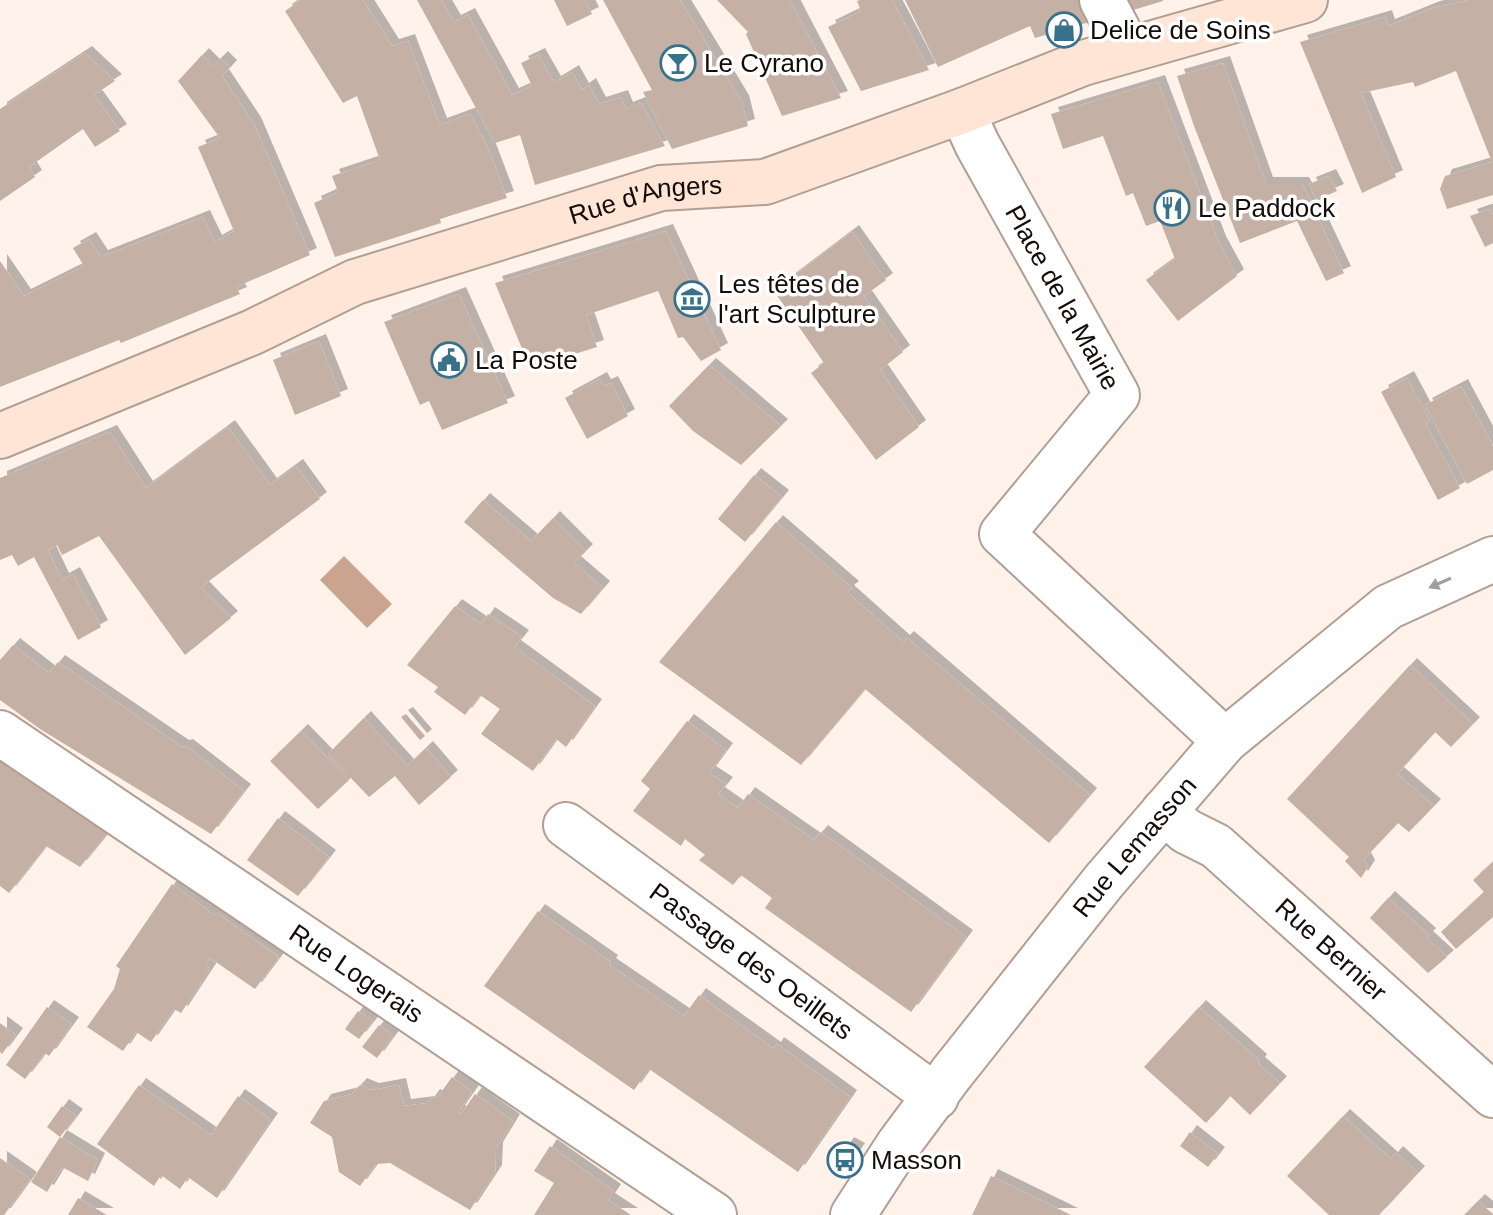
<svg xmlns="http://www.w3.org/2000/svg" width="1493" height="1215" viewBox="0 0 1493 1215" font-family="Arial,sans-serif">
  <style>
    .water { fill: #caa48e }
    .building { fill: #c5b0a5; filter: url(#shadow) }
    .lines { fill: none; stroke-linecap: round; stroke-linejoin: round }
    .street-casing { stroke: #b29e93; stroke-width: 48 }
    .secondary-casing { stroke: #b29e93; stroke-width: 48 }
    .street { stroke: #fff; stroke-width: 44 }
    .secondary { stroke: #ffe5d6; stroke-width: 44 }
    .oneway { fill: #a19e9c }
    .labels { text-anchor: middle; stroke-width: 7; stroke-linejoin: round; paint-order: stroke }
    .poi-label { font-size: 26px; fill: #130c08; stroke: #fff; text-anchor: start }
    .street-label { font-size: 26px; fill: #130c08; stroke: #fff }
  </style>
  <defs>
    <filter id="shadow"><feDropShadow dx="7" dy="-7" stdDeviation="0" flood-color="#0004"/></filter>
  </defs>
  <rect width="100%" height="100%" fill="#fff2ea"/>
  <polygon class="water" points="344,556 392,604 367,628 320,580"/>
  <g class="building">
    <polygon points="301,0 363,0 392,46 408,41 440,125 470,114 488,148 507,198 440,219 441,223 335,257 314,203 338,192 332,176 380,160 357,96 343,103 285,11"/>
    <polygon points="417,0 441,0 454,22 468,15 512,95 532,86 521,63 538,55 554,83 572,72 582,90 589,85 599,104 621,97 626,109 641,103 665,146 535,185 520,135 495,143"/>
    <polygon points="554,0 585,0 592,14 567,26"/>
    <polygon points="603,0 680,0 742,102 748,126 672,149 643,92 652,90"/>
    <polygon points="717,0 790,0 841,98 782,116 746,34 748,32"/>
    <polygon points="860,0 892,0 929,70 861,91 828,27 861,11 857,1"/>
    <polygon points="905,0 1082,0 1093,21 1035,38 1030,26 938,67"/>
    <polygon points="1125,0 1163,0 1163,1 1130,11"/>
    <polygon points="1468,0 1493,0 1493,195 1447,209 1440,189 1445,176 1492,162 1456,71 1415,87 1413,82 1361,93 1396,177 1362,193 1300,42 1385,17 1388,26 1433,8"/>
    <polygon points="85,53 115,81 94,95 120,131 95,147 83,129 29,167 35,177 0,201 0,109"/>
    <polygon points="202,55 213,66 221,58 230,67 222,76 254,124 310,255 236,287 240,294 121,343 119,340 0,387 0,261 24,296 84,266 73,248 89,239 101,257 203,217 215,242 234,231 198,147 220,138 178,81"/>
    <polygon points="1223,63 1266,184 1302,184 1318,213 1316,214 1344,273 1326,281 1297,221 1240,243 1194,126 1177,76"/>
    <polygon points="1158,82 1219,243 1237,276 1178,321 1146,280 1175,259 1160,221 1146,226 1133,193 1126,196 1103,136 1063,149 1051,114"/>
    <polygon points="1329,176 1337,191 1316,200 1309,184"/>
    <polygon points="1490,209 1493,215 1493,243 1485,247 1470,216"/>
    <polygon points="666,231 721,350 701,361 683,337 678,338 658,291 586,315 597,347 530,368 495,283"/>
    <polygon points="852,232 886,280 864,296 903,352 880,370 919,427 876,460 811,373 824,363 774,291"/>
    <polygon points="459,294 508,403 442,430 429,401 420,405 384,322"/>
    <polygon points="319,341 341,396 295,415 273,360"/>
    <polygon points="709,365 781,426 741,465 693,431 669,406"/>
    <polygon points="1407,378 1430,421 1425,423 1460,488 1438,500 1381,392"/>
    <polygon points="600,379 604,386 611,383 628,416 587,439 565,398"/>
    <polygon points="1461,386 1493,446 1493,470 1467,484 1425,405"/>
    <polygon points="228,427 270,485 296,466 320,499 201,587 231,618 185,655 99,536 62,555 57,545 48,550 62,580 73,574 101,627 78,640 34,557 18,566 12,555 0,560 0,478 110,432 146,488"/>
    <polygon points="754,475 782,497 745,542 718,519"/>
    <polygon points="483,500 531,541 553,518 586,551 574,563 603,588 581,614 553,598 464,522"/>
    <polygon points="776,522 852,588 847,592 903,642 907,638 1090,795 1049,843 865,689 801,765 659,662"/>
    <polygon points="455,606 481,624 488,614 522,637 514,647 595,706 566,747 556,739 533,771 481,734 500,709 480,695 465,715 434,692 438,687 407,665"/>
    <polygon points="13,645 49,673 58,662 182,747 186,746 244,791 211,834 40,729 0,700 0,660"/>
    <polygon points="1410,665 1473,724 1451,747 1435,732 1397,774 1434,806 1409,832 1398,823 1364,859 1368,867 1361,878 1345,861 1349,857 1287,799"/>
    <polygon points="406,714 425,736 420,740 401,717"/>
    <polygon points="364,718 407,766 426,748 451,777 419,805 395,776 369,797 328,754"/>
    <polygon points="687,721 726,750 709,773 726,784 718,794 738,808 748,794 814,840 821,832 966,937 911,1012 765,908 772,898 741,875 733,885 699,860 705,855 685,839 681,846 633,811 650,789 641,781"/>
    <polygon points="301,731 349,780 318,809 270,761"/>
    <polygon points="0,755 107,834 80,867 46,846 9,893 0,886"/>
    <polygon points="278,818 329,857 298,896 247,860"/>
    <polygon points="1493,862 1493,917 1456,949 1441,932 1484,892 1473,880"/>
    <polygon points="172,884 214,915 217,913 279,957 255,989 210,958 205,965 210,969 181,1013 174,1009 151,1042 136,1032 123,1051 87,1027 114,989 120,969 116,966"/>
    <polygon points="1388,898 1429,935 1426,938 1447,957 1428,973 1370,918"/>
    <polygon points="538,911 611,962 609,965 684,1016 699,995 774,1049 777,1044 850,1097 798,1172 649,1069 634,1090 484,986"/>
    <polygon points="47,1007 72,1024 49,1056 45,1053 25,1079 6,1065"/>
    <polygon points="1199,1007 1260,1061 1258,1064 1280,1083 1250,1115 1230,1096 1206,1123 1144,1067"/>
    <polygon points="358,1011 373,1021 359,1039 345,1029"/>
    <polygon points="0,1023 16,1035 2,1054 0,1052"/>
    <polygon points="379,1025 393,1036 377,1058 362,1047"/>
    <polygon points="452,1077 472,1092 458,1112 461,1114 475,1094 513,1121 496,1149 495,1172 470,1210 390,1163 376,1164 360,1186 339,1172 332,1137 310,1123 324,1101 352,1094 360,1085 372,1090 399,1085 404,1106 428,1103 433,1096 437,1098"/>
    <polygon points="139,1085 211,1135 238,1096 271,1120 217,1198 188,1177 180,1189 161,1175 154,1186 97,1144"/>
    <polygon points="62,1106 76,1116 60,1137 47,1127"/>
    <polygon points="1343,1116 1391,1159 1396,1153 1418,1173 1379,1215 1329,1215 1287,1176"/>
    <polygon points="1190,1132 1218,1154 1208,1167 1180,1146"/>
    <polygon points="60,1137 98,1160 88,1181 62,1167 47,1192 31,1182"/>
    <polygon points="847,1144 858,1150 841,1175 832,1168"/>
    <polygon points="550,1146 614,1191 608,1200 631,1215 534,1215 554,1183 534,1171"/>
    <polygon points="0,1158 30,1179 4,1215 0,1215"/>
    <polygon points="991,1176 1071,1215 972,1215"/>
    <polygon points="78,1198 107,1215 68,1215"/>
    <polygon points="1478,1201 1493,1214 1493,1215 1464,1215"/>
  </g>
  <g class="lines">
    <defs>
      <g id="street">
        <polyline points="1102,0 1128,49"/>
        <path id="s1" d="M 962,111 L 977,144 L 1117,395 L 1002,534 L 1225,741"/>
        <path id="s2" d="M 0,733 L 714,1215"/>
        <path id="s3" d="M 1164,811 L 1186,831 L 1216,846 L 1493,1095"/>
        <path id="s4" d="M 566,825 L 936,1097"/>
        <path id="s5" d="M 853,1215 L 899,1144 L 951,1074 L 1104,881 L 1225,741 L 1388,607 L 1493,559"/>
      </g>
      <g id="secondary">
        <path id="s6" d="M 0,436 L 253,332 L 355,282 L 661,188 L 765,182 L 962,111 L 1083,63 L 1305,0"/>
      </g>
    </defs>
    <use href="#street" class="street-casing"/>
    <use href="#secondary" class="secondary-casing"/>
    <use href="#street" class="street"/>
    <use href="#secondary" class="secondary"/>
  </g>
  <defs><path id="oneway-solid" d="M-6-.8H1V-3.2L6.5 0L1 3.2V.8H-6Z" transform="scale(2)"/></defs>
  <use class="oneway" href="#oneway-solid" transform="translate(1440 583) rotate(156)"/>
  <defs>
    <symbol id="shop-ring" viewBox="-11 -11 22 22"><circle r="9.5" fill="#fff" stroke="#39718b" stroke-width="1.5"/><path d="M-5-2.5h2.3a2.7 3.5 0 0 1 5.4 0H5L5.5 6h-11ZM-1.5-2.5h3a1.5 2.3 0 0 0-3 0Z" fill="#39718b"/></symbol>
    <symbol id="bar-ring" viewBox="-11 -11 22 22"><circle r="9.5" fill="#fff" stroke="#39718b" stroke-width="1.5"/><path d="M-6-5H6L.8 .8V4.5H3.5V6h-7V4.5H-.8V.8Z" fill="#39718b"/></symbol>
    <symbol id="restaurant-ring" viewBox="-11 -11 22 22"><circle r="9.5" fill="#fff" stroke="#39718b" stroke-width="1.5"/><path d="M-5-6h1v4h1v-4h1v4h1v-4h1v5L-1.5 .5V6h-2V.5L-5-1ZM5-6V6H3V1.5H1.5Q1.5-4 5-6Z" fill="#39718b"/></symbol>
    <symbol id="museum-ring" viewBox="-11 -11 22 22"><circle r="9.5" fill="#fff" stroke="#39718b" stroke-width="1.5"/><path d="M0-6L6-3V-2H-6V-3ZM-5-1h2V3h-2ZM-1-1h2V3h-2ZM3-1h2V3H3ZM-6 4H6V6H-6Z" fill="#39718b"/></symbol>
    <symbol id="civic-ring" viewBox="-11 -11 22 22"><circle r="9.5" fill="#fff" stroke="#39718b" stroke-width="1.5"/><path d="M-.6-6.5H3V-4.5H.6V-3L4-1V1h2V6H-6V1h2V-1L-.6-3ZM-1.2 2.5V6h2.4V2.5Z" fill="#39718b"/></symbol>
    <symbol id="bus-ring" viewBox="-11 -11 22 22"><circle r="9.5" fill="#fff" stroke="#39718b" stroke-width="1.5"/><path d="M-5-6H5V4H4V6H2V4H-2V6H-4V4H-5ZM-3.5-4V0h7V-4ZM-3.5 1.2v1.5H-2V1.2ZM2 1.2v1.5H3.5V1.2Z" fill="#39718b"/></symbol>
  </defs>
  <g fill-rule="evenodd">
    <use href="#shop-ring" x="1044" y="10" width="40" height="40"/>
    <use href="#bar-ring" x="658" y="43" width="40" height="40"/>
    <use href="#restaurant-ring" x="1152" y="188" width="40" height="40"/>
    <use href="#museum-ring" x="672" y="279" width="40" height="40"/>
    <use href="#civic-ring" x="429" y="340" width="40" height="40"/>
    <use href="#bus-ring" x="825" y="1140" width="40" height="40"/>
  </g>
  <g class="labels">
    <g class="poi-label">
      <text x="1090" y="39">Delice de Soins</text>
      <text x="704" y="72">Le Cyrano</text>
      <text x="1198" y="217">Le Paddock</text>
      <text x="718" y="293">Les têtes de<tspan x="718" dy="30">l'art Sculpture</tspan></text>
      <text x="475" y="369">La Poste</text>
      <text x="871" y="1169">Masson</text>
    </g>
    <g class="street-label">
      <text dy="9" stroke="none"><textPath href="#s6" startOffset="690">Rue d'Angers</textPath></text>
      <text dy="9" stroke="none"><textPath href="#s1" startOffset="212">Place de la Mairie</textPath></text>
      <text dy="9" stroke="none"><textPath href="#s5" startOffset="464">Rue Lemasson</textPath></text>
      <text dy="9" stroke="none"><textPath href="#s3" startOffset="218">Rue Bernier</textPath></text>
      <text dy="9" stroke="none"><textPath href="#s4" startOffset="230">Passage des Oeillets</textPath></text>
      <text dy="9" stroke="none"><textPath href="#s2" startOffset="430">Rue Logerais</textPath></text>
    </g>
  </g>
</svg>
